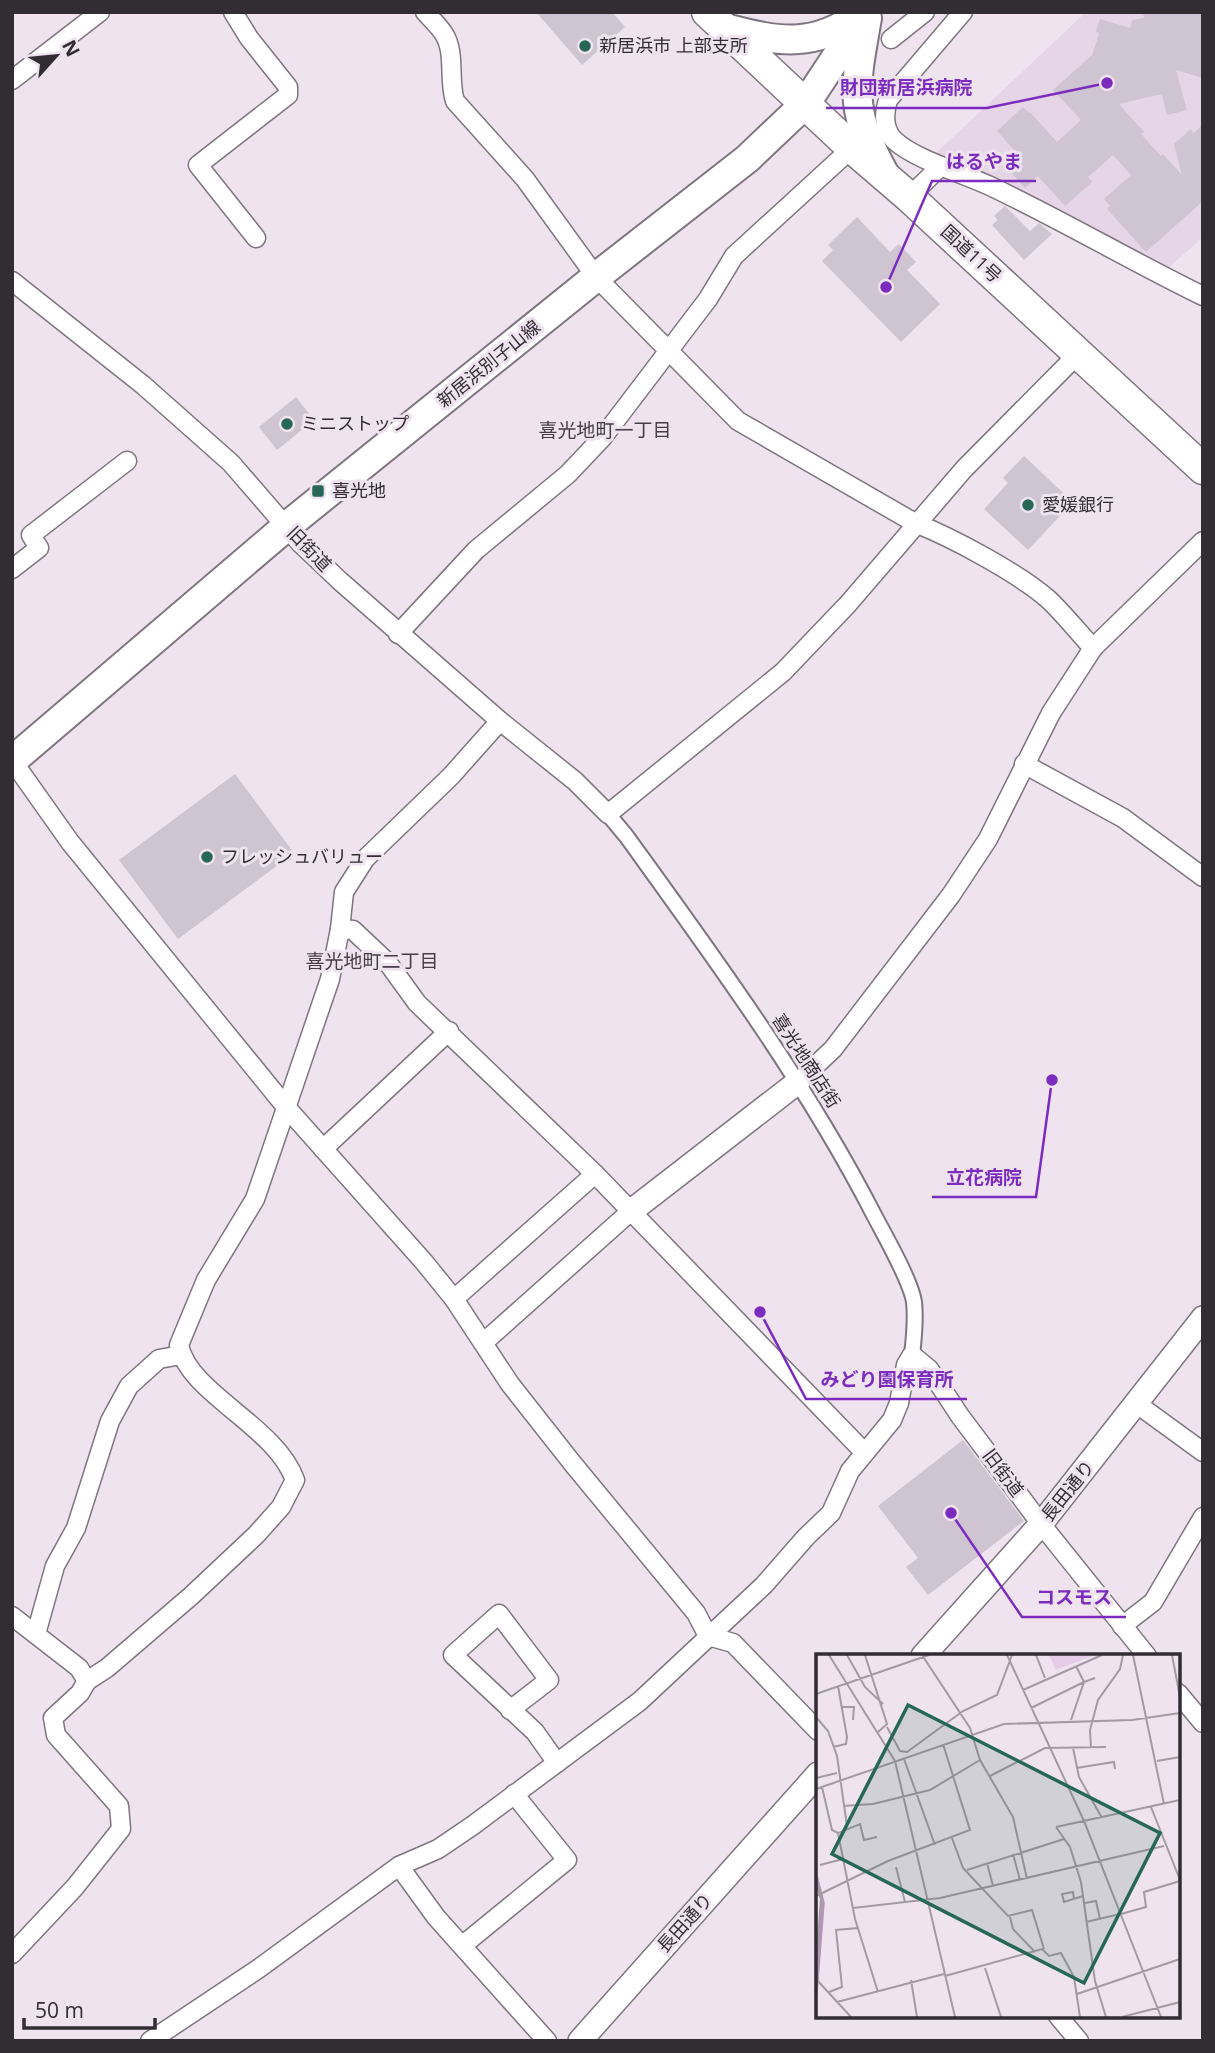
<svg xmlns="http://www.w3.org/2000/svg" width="1215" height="2053" viewBox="0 0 1215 2053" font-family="'Open Sans','Noto Sans JP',sans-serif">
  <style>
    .built { fill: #e5d5e7 }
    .building { fill: #cfc4d1 }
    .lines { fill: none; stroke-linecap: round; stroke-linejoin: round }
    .pedestrian-casing { stroke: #7f7580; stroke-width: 18 }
    .minor-casing { stroke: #7f7580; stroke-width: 21 }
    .tertiary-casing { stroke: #7f7580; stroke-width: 26 }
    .primary-casing { stroke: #7f7580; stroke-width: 32 }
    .trunk-casing { stroke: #7f7580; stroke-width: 33 }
    .pedestrian { stroke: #fff; stroke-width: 14 }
    .minor { stroke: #fff; stroke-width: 18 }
    .tertiary { stroke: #fff; stroke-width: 23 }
    .primary { stroke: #fff; stroke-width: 28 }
    .trunk { stroke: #fff; stroke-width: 30 }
    .poi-dot { fill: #266756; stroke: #efe3f0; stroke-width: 2.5 }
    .labels { text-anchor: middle; stroke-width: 6; stroke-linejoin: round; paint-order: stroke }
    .poi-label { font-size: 18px; fill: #322d32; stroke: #efe3f0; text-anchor: start }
    .street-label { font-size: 18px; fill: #322d32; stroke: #efe3f0 }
    .neighbourhood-label { font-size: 19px; fill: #463d47; stroke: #efe3f0 }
    .inset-river { fill: none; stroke: #b296b6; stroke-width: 3.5 }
    .inset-road { fill: none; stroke: #a39aa4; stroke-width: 2 }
    .view { fill: #266756; fill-opacity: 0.15; stroke: #266756; stroke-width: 3.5 }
    .inset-edge { fill: none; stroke: #322d32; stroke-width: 3.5 }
    .leader { fill: none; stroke: #7b2cbf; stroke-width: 2.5 }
    .callout-dot { fill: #7b2cbf; stroke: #efe3f0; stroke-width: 2.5 }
    .callout-label { font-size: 19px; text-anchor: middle; font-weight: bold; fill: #7b2cbf; stroke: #efe3f0; stroke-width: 6; stroke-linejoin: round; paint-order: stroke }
  </style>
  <rect width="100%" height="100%" fill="#efe3f0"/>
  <polygon class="built" points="1086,12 1203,12 1203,237 1166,270 935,154"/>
  <g class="building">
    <polygon points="536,12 612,12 625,27 582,65"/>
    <polygon points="1143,12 1203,12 1203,78 1176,70 1187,110 1167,115 1162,94 1119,104 1144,132 1141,134 1161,156 1163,154 1182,175 1174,144 1191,129 1193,134 1203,124 1203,201 1146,252 1107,209 1110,206 1104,199 1131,175 1113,155 1088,177 1092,182 1065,206 1038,176 1025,188 1009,170 1022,159 997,131 1023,107 1029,113 1030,112 1057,142 1081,120 1053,90 1092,55 1099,34 1096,31 1100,19 1130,28 1132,20 1144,18"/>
    <polygon points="1005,206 1030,231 1039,223 1052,234 1024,260 992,225 998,220 994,216"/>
    <polygon points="857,217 890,252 899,244 916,262 907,270 940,304 901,342 822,261 833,250 828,245"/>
    <polygon points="296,397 314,420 277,450 259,427"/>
    <polygon points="1024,456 1073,502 1028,550 984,509 1008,483 1003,478"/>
    <polygon points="235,774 294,853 178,939 119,860"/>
    <polygon points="963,1440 1024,1521 928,1595 906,1567 918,1558 878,1506"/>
  </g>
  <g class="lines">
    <defs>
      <path id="pedestrian" d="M 608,814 L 627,837 C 715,959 805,1081 874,1215 C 885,1236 911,1281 914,1302 C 916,1319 914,1338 912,1355"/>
      <g id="minor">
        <polyline points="233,12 249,38 288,87 288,95 198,165 256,238"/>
        <path d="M 425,12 C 431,19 439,26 444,34 C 456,53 448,80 455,101 L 525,179 L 596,277 L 738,421 L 915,523 C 953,538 1018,573 1048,599 C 1064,614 1078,632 1093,648"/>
        <path d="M 963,12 L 888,100 C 884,113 883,129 894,140 C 914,159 964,174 990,186 C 1062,220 1131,261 1203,296"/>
        <polyline points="891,39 925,12"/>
        <polyline points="12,80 100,12"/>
        <polyline points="909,197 941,166"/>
        <polyline points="12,281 143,385 231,463 301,544 340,581 500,721 575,781 608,814 783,672 848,604 964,469 1079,353"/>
        <polyline points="12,569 39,548 31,535 127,461"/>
        <polyline points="398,634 476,550 568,474 603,437 708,299 734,256 852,148"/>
        <polyline points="12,760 70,842 286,1107 424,1262 454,1299 510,1384 573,1464 696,1613 708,1636 733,1643 818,1731"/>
        <polyline points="1024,764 1123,818 1203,877"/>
        <polyline points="340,929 353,930 388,963 417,1003 595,1174 864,1452"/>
        <polyline points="798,1082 833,1049 951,895 988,839 1051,713 1093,648 1203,541"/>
        <polyline points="323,1149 449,1031"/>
        <polyline points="454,1299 595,1174"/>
        <polyline points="483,1343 630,1212"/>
        <polyline points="1137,1404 1203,1452"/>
        <polyline points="12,1616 79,1668 87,1681 80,1693 53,1718 56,1735 119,1806 121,1829 75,1887 12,1954"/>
        <polyline points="1122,1626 1153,1602 1203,1517"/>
        <polyline points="36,1634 55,1566 76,1528 110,1421 129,1386 159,1359 181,1355"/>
        <path d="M 87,1681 L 107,1668 L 191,1596 L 256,1535 L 281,1507 L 295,1480 C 275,1425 189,1394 179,1345 L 206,1280 L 255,1199 L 330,979 L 340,929 L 344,892 L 365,859 L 451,776 L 500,721"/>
        <polyline points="1178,1693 1203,1723"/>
        <polyline points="510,1710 549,1680 499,1614 453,1655 535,1732 557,1763"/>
        <polyline points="399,1866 436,1917 547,2041"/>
        <polyline points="463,1945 567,1860 514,1794"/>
        <polyline points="1058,2016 1079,2041"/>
        <polyline points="150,2041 258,1969 399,1866 438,1849 472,1826 640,1701 764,1585 806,1537 831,1513 850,1471 892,1420 899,1403 906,1365 912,1355 929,1369 960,1416 1041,1524 1147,1656"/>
      </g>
      <g id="tertiary">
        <polyline points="630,1212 798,1082"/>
        <polyline points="923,1656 1041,1524 1203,1318"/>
        <polyline points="580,2041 818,1774"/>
      </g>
      <g id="primary">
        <path d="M 867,18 C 854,92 849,109 886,177"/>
        <path d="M 725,28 C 778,42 814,49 861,14"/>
        <polyline points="12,761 287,526 596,277 747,159 806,103 866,12"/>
      </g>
      <polyline id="trunk" points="707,12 852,148 909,197 1203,469"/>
    </defs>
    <use href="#pedestrian" class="pedestrian-casing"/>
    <use href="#minor" class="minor-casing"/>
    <use href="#tertiary" class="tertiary-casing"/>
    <use href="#primary" class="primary-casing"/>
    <use href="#trunk" class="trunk-casing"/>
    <use href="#pedestrian" class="pedestrian"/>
    <use href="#minor" class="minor"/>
    <use href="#tertiary" class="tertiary"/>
    <use href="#primary" class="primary"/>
    <use href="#trunk" class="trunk"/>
  </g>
  <g class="poi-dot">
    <circle cx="585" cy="46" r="7"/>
    <circle cx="287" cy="424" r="7"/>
    <rect x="311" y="484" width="14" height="14" rx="3.5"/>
    <circle cx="1028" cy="505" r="7"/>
    <circle cx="207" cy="857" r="7"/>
  </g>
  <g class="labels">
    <g class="poi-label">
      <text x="599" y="52">新居浜市 上部支所</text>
      <text x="301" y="430">ミニストップ</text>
      <text x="332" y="497">喜光地</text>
      <text x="1042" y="511">愛媛銀行</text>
      <text x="221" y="863">フレッシュバリュー</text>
    </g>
    <g class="street-label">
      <text transform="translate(971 254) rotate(43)" y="6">国道11号</text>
      <text transform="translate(489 364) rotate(-39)" y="6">新居浜別子山線</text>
      <text transform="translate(309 549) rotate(46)" y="6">旧街道</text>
      <text transform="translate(806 1061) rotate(57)" y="6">喜光地商店街</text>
      <text transform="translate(1003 1473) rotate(53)" y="6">旧街道</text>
      <text transform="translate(1068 1491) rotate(-51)" y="6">長田通り</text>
      <text transform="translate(685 1923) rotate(-48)" y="6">長田通り</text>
    </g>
    <g class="neighbourhood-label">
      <text x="605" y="437">喜光地町一丁目</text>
      <text x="372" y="968">喜光地町二丁目</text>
    </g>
  </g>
  <g transform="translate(816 1654)">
    <rect width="364" height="364" fill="#efe3f0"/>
    <path d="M 233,1 L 279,1 L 240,16 Z" fill="#e6cce9"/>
    <path class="inset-river" d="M 0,222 L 7,249 L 0,339"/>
    <path class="inset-road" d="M 13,1 L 79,107 L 139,363M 31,1 L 49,33 L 67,50M 49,1 L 71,70 L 62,78M 106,1 L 154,74 L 164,106 L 197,163 L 211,225M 191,1 L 268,167 L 345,363M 220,1 L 229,24M 317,1 L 348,150M 356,1 L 364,43M 207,36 L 286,1M 0,40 L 113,1M 26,53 L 38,53 L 37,66M 215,54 L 268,28 L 260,12M 0,63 L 12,77 L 21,102 L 31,172M 255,66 L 268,28 L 279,24M 71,73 L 84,97 L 91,98 L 147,57 L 181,41 L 196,1M 17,93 L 30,90 L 31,83 L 22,32M 257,94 L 263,123 L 286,164M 275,94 L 274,76 L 282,46 L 304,15 L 307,1M 88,105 L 119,191M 341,107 L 364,103M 260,114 L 298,108 L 299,115M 174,122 L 229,94 L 290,93M 0,124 L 21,119M 6,133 L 16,176 L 22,179M 0,135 L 188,70 L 316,66 L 364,59M 27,152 L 57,150 L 114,136 L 164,106M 335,153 L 364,226M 240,173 L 254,193 L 265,228 L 279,327 L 290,363M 240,173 L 364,146M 61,183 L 48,186 L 44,170 L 22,179 L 39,265 L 62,338M 136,184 L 147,214 L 192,262 L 216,256 L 228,295M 197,200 L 204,226M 171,209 L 177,232M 4,211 L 27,205M 80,213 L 89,248M 151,216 L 248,185M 0,229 L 5,245 L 0,312M 0,242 L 72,207 L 154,176 L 127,90M 258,245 L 257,238 L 246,240 L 248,248 L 267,242M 269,249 L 280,247 L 284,265M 37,254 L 124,244 L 348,192M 305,260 L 330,253 L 328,238 L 364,227M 194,263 L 197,275 L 219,298M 270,268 L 304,260M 169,314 L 185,363M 129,322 L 226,295 L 233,302 L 245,299 L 258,323 L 264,363M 0,325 L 35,363M 95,326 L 101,363M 13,338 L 26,333 L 20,276 L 42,274M 261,340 L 364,305M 21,348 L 128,320M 306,363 L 364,348"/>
    <path class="view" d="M 92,51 L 344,179 L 268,329 L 16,200 Z"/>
    <rect width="364" height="364" class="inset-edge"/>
  </g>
  <path class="leader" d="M1107 83L987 108H826M886 287L932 181H1036M1052 1080L1036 1197H932M760 1312L806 1399H967M951 1513L1022 1617H1126"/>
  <g class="callout-dot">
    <circle cx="1107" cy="83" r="7"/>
    <circle cx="886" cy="287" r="7"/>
    <circle cx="1052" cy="1080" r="7"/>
    <circle cx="760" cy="1312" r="7"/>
    <circle cx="951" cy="1513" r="7"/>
  </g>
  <g class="callout-label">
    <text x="906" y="94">財団新居浜病院</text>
    <text x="984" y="168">はるやま</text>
    <text x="984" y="1184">立花病院</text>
    <text x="887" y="1386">みどり園保育所</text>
    <text x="1074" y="1604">コスモス</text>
  </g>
  <rect width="1215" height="2053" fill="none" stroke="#322d32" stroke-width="28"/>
  <g transform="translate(56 56) rotate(63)" stroke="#efe3f0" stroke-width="5" paint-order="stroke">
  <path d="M0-5L12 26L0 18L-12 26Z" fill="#322d32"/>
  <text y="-10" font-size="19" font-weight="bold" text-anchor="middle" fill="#322d32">N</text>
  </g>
  <path d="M24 2018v10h131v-10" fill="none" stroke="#322d32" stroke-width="3.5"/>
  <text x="35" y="2018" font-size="21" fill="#322d32" stroke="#efe3f0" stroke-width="5" paint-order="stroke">50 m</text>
</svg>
